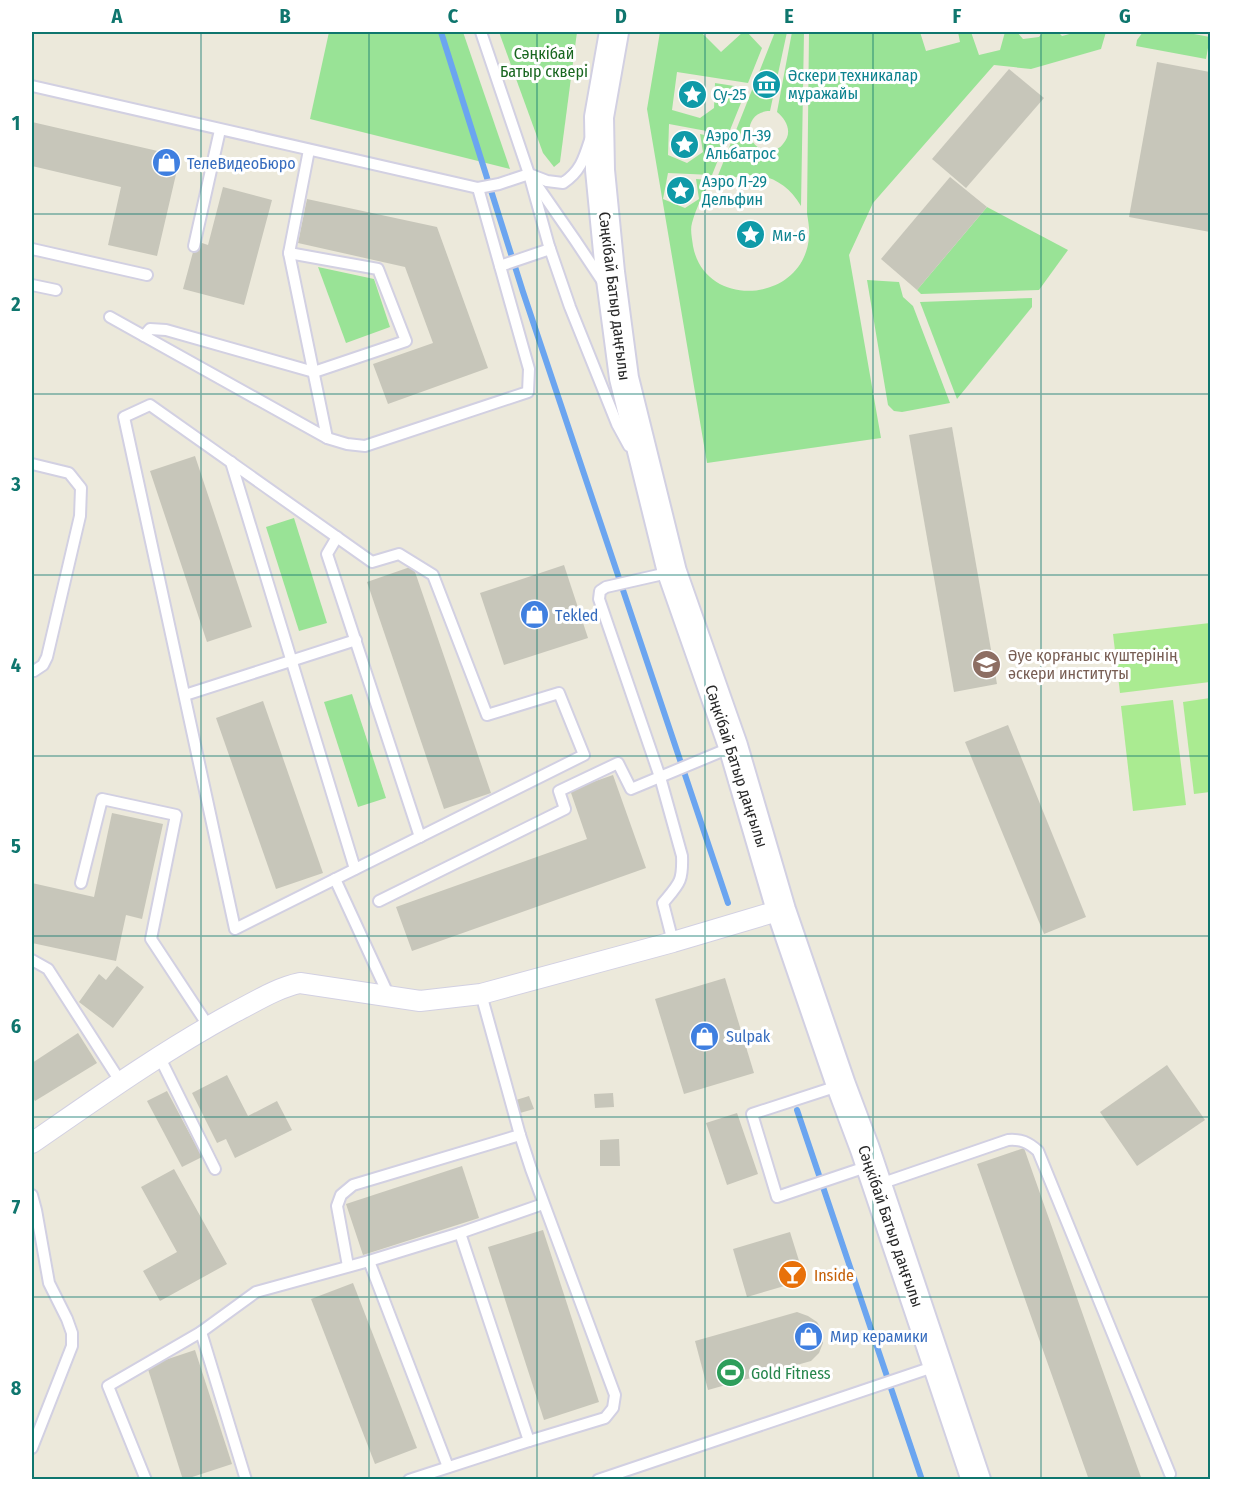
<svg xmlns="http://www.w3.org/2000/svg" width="1242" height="1511" viewBox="0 0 1242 1511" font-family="'Fira Sans Condensed',sans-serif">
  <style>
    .green { fill: #99e396 }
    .pitch { fill: #aaeb91 }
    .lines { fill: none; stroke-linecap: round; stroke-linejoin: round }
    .stream { stroke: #6ba5f0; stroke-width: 6 }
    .building { fill: #c7c6ba }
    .service-casing { stroke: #d2d0e2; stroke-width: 14 }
    .minor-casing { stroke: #d2d0e2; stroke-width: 22 }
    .secondary-casing { stroke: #d2d0e2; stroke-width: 32 }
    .service { stroke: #fff; stroke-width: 10 }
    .minor { stroke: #fff; stroke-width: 20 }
    .secondary { stroke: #fff; stroke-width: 28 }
    .grid { fill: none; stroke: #0f766e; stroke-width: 1.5; stroke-opacity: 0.55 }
    .labels { text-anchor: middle; stroke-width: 6; stroke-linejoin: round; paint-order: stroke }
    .park-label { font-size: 16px; fill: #196720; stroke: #fff }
    .culture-label { font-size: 16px; fill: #0d838f; stroke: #fff; text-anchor: start }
    .shop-label { font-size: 16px; fill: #366cbe; stroke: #fff; text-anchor: start }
    .street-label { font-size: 16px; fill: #292929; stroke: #fff }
    .education-label { font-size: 16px; fill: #785e54; stroke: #fff; text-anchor: start }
    .food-label { font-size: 16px; fill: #c56008; stroke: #fff; text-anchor: start }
    .leisure-label { font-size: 16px; fill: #27864d; stroke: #fff; text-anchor: start }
    .neatline { fill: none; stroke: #0f766e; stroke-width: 2 }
    .grid-label { font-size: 20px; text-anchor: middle; font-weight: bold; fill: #0f766e }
  </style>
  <rect width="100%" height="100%" fill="#ece9db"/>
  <g class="green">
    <polygon points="329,32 463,32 510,169 310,119"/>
    <polygon points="499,32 577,32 560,162 554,167 543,153"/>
    <path d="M 660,32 L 701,32 L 721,52 L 743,32 L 747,32 L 762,48 L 748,83 L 677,72 L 672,110 L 700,118 L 714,108 L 715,83 L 747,88 L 728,135 L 669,124 L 668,155 L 687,163 L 703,152 L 700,134 L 726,140 L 712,175 L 668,173 L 663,199 L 685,208 L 699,199 L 696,179 L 710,180 C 704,193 696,208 692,223 C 690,230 692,238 693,246 C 705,311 804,303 809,237 C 810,229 808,221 807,213 L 809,32 L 920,32 L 926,51 L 960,42 L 958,32 L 971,32 L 979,55 L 1000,50 L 1005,32 L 1017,32 L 1023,39 L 1039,37 L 1043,32 L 1058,32 L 1062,36 L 1077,32 L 1106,32 L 1101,49 L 1031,69 L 994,65 L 873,203 L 849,255 L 881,438 L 707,463 L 647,109 Z"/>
    <path d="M 775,32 L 787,32 L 770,111 C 741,111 744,153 771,150 C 776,150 780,148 783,144 C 793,133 787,120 777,112 L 792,32 L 804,32 L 801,206 C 781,172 745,166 713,188 Z"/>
    <polygon points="1143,32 1183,32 1210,37 1206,59 1136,46 1137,40"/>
    <polygon points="987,207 1068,250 1039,290 921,294 917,290"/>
    <polygon points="318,267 374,279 390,327 346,343"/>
    <polygon points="867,280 899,282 903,297 913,306 950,403 902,412 894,411 888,405"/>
    <polygon points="1032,298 1032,307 957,399 920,302"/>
    <polygon points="294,518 327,623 299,631 266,527"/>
    <polygon points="352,694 386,798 358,807 324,702"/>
  </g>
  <g class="pitch">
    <polygon points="1210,623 1210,682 1120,693 1113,634"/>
    <polygon points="1210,698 1210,792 1194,794 1183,702"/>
    <polygon points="1173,700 1186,805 1133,811 1121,706"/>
  </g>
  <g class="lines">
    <g class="stream">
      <polyline points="441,32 523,292 728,903"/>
      <polyline points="797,1110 922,1480"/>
    </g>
  </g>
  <g class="building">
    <polygon points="1157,62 1210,72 1210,232 1129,217"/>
    <polygon points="1009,69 1044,98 966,188 932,159"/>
    <polygon points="32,122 162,152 177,170 157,256 108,245 121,187 32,166"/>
    <polygon points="950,177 987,207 917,290 881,259"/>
    <polygon points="223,187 272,200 244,305 183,289 196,241 208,245"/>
    <polygon points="307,199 437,227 488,368 388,404 373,364 433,343 405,267 298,243"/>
    <polygon points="952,427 997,684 954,692 909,435"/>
    <polygon points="195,456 252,627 207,642 150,471"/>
    <polygon points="564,565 588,638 504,665 480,593"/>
    <polygon points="413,566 491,793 444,809 367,582"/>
    <polygon points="263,701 323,873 276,889 216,718"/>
    <polygon points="1008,725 1086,917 1044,934 965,742"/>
    <polygon points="613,775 646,868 412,951 396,907 587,839 570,790"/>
    <polygon points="112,813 163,824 142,919 126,915 116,961 32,943 32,883 94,897"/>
    <polygon points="117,966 144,987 113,1028 79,1002 99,974 106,980"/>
    <polygon points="725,978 754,1073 684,1094 655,999"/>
    <polygon points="78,1033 97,1063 35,1101 32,1096 32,1063"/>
    <polygon points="1167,1065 1205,1120 1137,1166 1100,1112"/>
    <polygon points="227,1075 248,1116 277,1101 292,1130 235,1158 226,1139 217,1143 192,1093"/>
    <polygon points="167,1091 202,1157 182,1167 147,1101"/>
    <polygon points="613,1093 614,1107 595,1108 594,1094"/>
    <polygon points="529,1096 534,1109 520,1113 516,1100"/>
    <polygon points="737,1113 758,1174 727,1185 706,1123"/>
    <polygon points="619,1139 620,1166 600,1166 600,1140"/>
    <polygon points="1024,1148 1106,1380 1142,1480 1089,1480 977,1164"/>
    <polygon points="462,1166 479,1218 363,1255 346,1204"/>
    <polygon points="174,1169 227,1264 160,1301 143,1271 177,1252 141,1187"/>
    <polygon points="543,1230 599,1402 544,1420 488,1247"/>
    <polygon points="790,1232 805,1280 747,1297 733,1249"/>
    <polygon points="353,1283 417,1448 375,1464 311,1299"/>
    <polygon points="797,1312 808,1316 817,1322 823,1332 823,1343 819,1353 811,1361 708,1390 695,1341"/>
    <polygon points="195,1350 232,1464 183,1480 147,1366"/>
  </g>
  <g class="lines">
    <defs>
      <g id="service">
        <polyline points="481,32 529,174 549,246 570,307 617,424 629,446"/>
        <path d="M 32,86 L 478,188 L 499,184 L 529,174 L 547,181 L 563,183 C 580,172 584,159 590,140"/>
        <polyline points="534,181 575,240 603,282"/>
        <polyline points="194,246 220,130"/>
        <polyline points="32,249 147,275"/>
        <polyline points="500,266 550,249"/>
        <polyline points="32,285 56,290"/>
        <polyline points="110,317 327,438 289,253 309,150"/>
        <polyline points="144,336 150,329 166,330 314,372 406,341 378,269 289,253"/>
        <polygon points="150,405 372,562 399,554 433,575 487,715 559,693 584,755 235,929 124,417"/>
        <polyline points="327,438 347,444 365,446 528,392 529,369 478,188"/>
        <polyline points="231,462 355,869"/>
        <polyline points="32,464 69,473 81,488 80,516 47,657 43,665 34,671 32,671"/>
        <polyline points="337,537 327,554 420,837"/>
        <path d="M 672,572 L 606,587 L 600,591 L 599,599 L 660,777 L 682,856 C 683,882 679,884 663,903 L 673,942"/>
        <polyline points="185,695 356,640"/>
        <polyline points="335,879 389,996"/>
        <polyline points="81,883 102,799 176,815 151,939 209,1027"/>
        <polyline points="379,901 565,809 559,791 618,763 631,789 732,747"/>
        <polyline points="32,960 48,969 120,1081"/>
        <polyline points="160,1058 215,1169"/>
        <polyline points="841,1085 752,1114 777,1197 869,1166"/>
        <path d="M 877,1185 L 1008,1140 C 1021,1139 1028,1142 1038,1151 L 1170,1474"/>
        <polyline points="32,1195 36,1210 49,1283 67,1319 72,1333 72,1346 32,1448"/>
        <polyline points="460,1233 529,1441"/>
        <polyline points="369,1261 448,1467"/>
        <polyline points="348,1266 337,1206 341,1195 353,1185 520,1135"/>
        <polyline points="201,1332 246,1480"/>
        <polyline points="146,1480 108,1386 201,1332 256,1292 369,1261 460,1233 543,1204"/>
        <polyline points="409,1480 529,1441 605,1418 613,1408 615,1395 531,1169 520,1135 481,994"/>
        <polyline points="598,1480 936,1366"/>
      </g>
      <path id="minor" d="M 32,1143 C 97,1098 163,1051 233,1013 C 255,1002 276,988 300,983 L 420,1001 L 481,994 L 673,942 L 781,910"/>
      <polyline id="secondary" points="614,32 599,117 600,170 610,272 624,378 672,572 733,746 781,910 841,1085 865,1149 976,1480"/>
    </defs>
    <use href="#service" class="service-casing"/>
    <use href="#minor" class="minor-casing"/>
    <use href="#secondary" class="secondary-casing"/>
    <use href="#service" class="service"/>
    <use href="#minor" class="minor"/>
    <use href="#secondary" class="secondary"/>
  </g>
  <path class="grid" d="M 201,32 L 201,1480M 369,32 L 369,1480M 537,32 L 537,1480M 705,32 L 705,1480M 873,32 L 873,1480M 1041,32 L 1041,1480M 32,214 L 1210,214M 32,394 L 1210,394M 32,575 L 1210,575M 32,756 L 1210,756M 32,936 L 1210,936M 32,1117 L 1210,1117M 32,1297 L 1210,1297"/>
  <defs>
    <symbol id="museum-disc" viewBox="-11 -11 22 22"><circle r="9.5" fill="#0f9aa8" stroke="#fff"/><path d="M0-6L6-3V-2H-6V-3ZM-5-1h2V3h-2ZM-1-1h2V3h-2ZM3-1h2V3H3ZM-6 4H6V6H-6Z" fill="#fff"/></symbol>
    <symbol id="sight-disc" viewBox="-11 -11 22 22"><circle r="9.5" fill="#0f9aa8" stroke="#fff"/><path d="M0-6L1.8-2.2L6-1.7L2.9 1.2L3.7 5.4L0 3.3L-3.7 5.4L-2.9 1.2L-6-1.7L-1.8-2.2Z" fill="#fff"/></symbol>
    <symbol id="shop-disc" viewBox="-11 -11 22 22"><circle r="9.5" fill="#3f7fe0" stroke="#fff"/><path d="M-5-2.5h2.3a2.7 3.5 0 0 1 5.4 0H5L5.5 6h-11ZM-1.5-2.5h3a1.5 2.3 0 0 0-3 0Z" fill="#fff"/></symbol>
    <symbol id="university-disc" viewBox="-11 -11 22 22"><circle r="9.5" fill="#8d6e63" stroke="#fff"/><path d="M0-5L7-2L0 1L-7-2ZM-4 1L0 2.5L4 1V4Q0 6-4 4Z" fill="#fff"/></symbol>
    <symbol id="bar-disc" viewBox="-11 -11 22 22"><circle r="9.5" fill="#e8710a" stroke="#fff"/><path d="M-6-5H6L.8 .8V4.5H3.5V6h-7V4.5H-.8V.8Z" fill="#fff"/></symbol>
    <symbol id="stadium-disc" viewBox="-11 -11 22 22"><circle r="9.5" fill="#2e9e5b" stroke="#fff"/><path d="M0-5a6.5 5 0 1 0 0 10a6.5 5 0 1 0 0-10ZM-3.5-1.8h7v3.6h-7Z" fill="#fff"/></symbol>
  </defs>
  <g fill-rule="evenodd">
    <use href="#museum-disc" x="750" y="68" width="33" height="33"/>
    <use href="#sight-disc" x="676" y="78" width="33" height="33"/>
    <use href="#sight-disc" x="668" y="128" width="33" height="33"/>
    <use href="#shop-disc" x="150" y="146" width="33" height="33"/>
    <use href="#sight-disc" x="664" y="174" width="33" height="33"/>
    <use href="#sight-disc" x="734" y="218" width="33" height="33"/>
    <use href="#shop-disc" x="518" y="598" width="33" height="33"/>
    <use href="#university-disc" x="970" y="648" width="33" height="33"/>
    <use href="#shop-disc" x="688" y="1020" width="33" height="33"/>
    <use href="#bar-disc" x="776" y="1258" width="33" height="33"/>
    <use href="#shop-disc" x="792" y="1320" width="33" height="33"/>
    <use href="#stadium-disc" x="714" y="1356" width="33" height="33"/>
  </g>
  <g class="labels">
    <g class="park-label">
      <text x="544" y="59">Сәңкібай<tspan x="544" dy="18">Батыр сквері</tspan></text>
    </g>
    <g class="culture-label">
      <text x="788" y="81">Әскери техникалар<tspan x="788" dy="18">мұражайы</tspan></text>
      <text x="713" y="100">Су-25</text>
      <text x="706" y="141">Аэро Л-39<tspan x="706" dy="18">Альбатрос</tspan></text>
      <text x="702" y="187">Аэро Л-29<tspan x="702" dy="18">Дельфин</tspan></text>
      <text x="772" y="241">Ми-6</text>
    </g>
    <g class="shop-label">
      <text x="187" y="169">ТелеВидеоБюро</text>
      <text x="555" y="621">Тekled</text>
      <text x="726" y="1042">Sulpak</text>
      <text x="830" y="1342">Мир керамики</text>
    </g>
    <g class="street-label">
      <text transform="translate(615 296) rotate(83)" y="6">Сәңкібай Батыр даңғылы</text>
      <text transform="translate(737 766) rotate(72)" y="6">Сәңкібай Батыр даңғылы</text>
      <text transform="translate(891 1226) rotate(71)" y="6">Сәңкібай Батыр даңғылы</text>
    </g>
    <g class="education-label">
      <text x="1008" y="661">Әуе қорғаныс күштерінің<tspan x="1008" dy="18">әскери институты</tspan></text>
    </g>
    <g class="food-label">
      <text x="814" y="1281">Inside</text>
    </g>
    <g class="leisure-label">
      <text x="751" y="1379">Gold Fitness</text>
    </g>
  </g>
  <rect width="1242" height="1511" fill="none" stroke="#ffffff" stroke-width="66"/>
  <rect x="33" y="33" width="1176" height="1445" class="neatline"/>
  <g class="grid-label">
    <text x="117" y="23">A</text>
    <text x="285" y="23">B</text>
    <text x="453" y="23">C</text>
    <text x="621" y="23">D</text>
    <text x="789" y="23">E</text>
    <text x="957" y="23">F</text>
    <text x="1125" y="23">G</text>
    <text x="16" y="130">1</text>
    <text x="16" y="311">2</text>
    <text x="16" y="491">3</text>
    <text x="16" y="672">4</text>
    <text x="16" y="853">5</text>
    <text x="16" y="1033">6</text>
    <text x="16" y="1214">7</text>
    <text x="16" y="1395">8</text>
  </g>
</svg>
